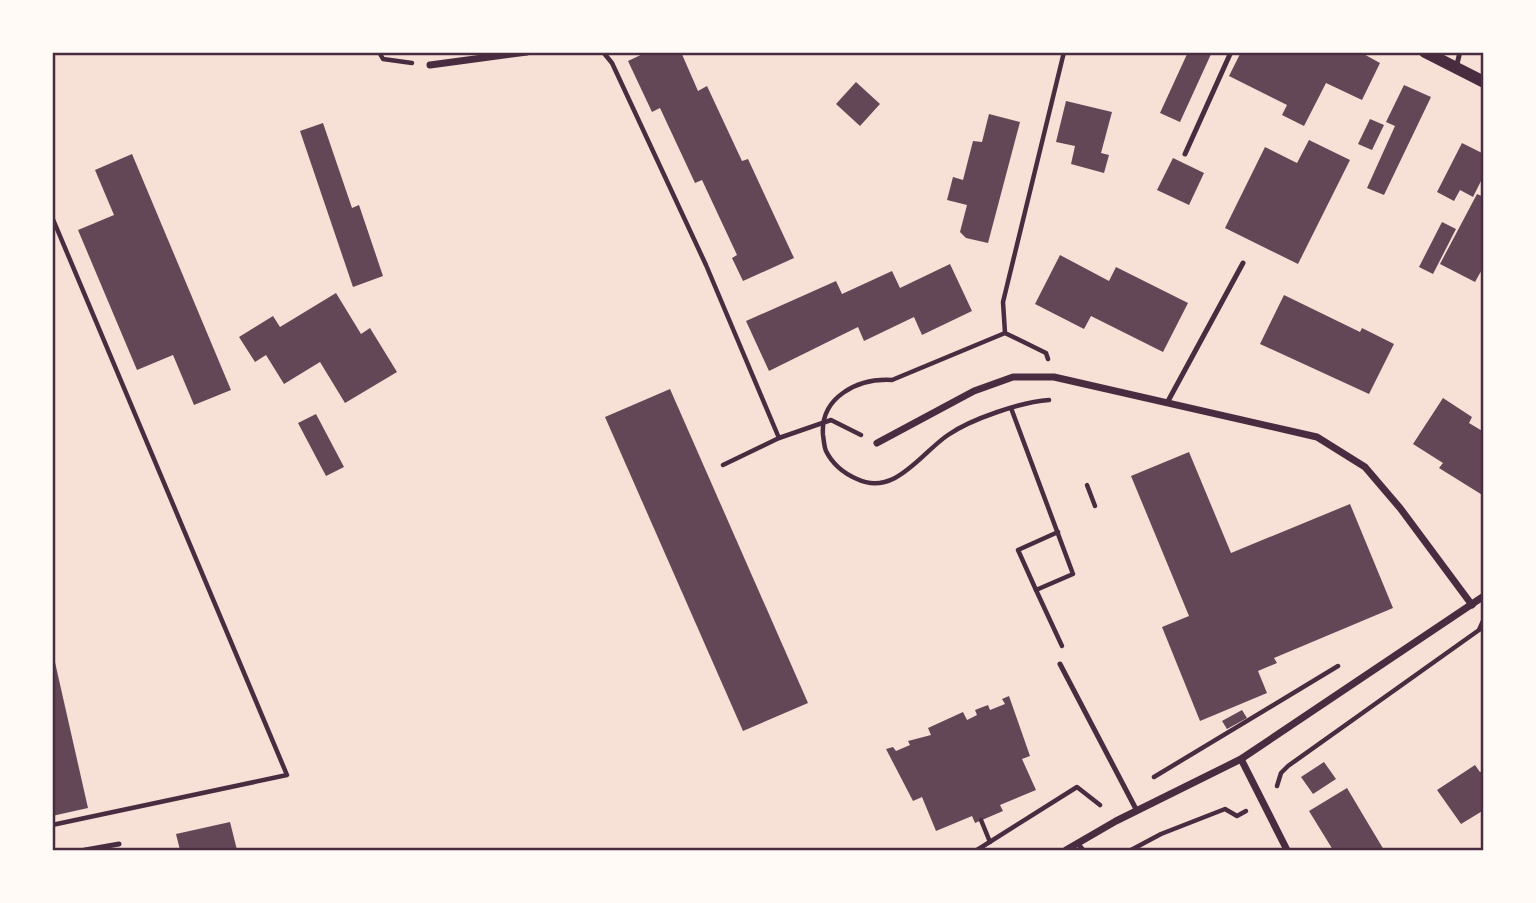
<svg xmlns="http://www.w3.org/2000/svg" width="1536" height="903" viewBox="0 0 1536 903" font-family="Overpass,sans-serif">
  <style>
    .building { fill: #644757 }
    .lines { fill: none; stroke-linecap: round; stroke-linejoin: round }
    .path { stroke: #4a2c40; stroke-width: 4.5 }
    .service { stroke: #4a2c40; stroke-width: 5 }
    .minor { stroke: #4a2c40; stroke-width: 7 }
    .tertiary { stroke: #4a2c40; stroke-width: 12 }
    .neatline { fill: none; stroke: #4a2c40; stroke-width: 2.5 }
  </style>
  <rect width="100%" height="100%" fill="#f7e1d7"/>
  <g class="building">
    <polygon points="647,52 681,52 698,91 707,86 742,161 748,159 794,258 743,281 732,258 737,255 702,180 695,183 660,108 652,112 628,61"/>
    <polygon points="1188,52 1212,52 1180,122 1160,113"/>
    <polygon points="1241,52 1360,52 1380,63 1362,100 1326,83 1304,126 1282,115 1287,105 1229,76"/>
    <polygon points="856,82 880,104 860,126 836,104"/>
    <polygon points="1404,85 1431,97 1384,195 1367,188 1395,126 1386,122"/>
    <polygon points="1066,101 1112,112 1101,153 1109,155 1104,173 1071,164 1075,146 1056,142"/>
    <polygon points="989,114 1020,122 988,243 966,238 960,232 967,205 947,200 953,177 963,180 973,141 982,142"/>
    <polygon points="1370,119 1384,125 1372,150 1358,144"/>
    <polygon points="323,123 352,208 359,205 383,276 353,287 300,131"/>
    <polygon points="1309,140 1350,160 1298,264 1225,228 1265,147 1297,163"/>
    <polygon points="1462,143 1484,154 1484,175 1473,197 1460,190 1454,201 1437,192"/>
    <polygon points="132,154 231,390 194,405 173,355 137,370 78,230 114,215 95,170"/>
    <polygon points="1173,158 1204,173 1189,205 1157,190"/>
    <polygon points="1477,194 1484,197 1484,266 1475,282 1440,264"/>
    <polygon points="1442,222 1456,229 1433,274 1419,267"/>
    <polygon points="1060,255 1109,281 1116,267 1188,303 1163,352 1091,316 1084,329 1035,304"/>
    <polygon points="950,264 972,311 922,335 914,317 864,341 858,327 769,371 746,321 836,281 842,294 892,271 900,288"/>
    <polygon points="336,293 361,334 370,328 397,372 345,403 320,362 284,384 266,355 255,362 239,337 273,316 280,327"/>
    <polygon points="1284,295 1360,332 1362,328 1394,344 1369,394 1260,344"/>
    <polygon points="670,389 808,703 743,731 605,417"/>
    <polygon points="1443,398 1472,417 1469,423 1484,432 1484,496 1439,468 1443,463 1413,444"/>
    <polygon points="316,414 344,467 326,476 298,423"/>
    <polygon points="1189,452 1231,553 1350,504 1393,608 1274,658 1277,663 1258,671 1267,693 1200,721 1162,627 1189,616 1131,476"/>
    <polygon points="52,649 88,808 52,816"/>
    <polygon points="1009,696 1030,756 1022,759 1036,790 1000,805 1003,811 975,823 972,816 936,831 922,797 913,801 886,749 893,747 896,751 910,745 908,741 931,735 928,728 963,712 967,720 977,715 975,710 988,705 990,710 1005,704 1002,699"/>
    <polygon points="1242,710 1247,718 1227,729 1222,721"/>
    <polygon points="1324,762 1336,779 1313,794 1301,777"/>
    <polygon points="1475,765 1480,772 1484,770 1484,810 1461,824 1437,790"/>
    <polygon points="1347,788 1369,825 1384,850 1333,850 1309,811"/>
    <polygon points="230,822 237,850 180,850 176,834"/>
  </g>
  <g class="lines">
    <g class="path">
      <polyline points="379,52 383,59 412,63"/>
      <polyline points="603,52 612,63 706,265 779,438"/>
      <polyline points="52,217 287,775 52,825"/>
      <path d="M 1005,333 L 892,380 C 858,378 820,397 823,435 C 824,441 824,446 826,451 C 833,465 843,473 857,479 C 895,497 921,453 948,435 C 971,419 1021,402 1049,400"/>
      <polyline points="1048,359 1046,353 1005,333 1003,302 1064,52"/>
      <polyline points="1011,408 1073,574 1036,590 1018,550 1058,532"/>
      <polyline points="723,465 779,438 831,420 861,435"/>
      <polyline points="1087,485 1095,506"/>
      <polyline points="1036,590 1062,646"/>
      <polyline points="1154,777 1338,666"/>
      <polyline points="1277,786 1281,773 1288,766 1479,630 1483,621"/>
      <polyline points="981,820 990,842"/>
      <polyline points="977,850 1077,787 1100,805"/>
      <polyline points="1131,850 1161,834 1225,809 1237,816 1246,811"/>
    </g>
    <g class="service">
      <polyline points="1456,68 1460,52"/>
      <polyline points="1185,154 1231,52"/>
      <polyline points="1167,403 1243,263"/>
      <polyline points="1060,664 1137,811"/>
      <polyline points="1078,844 1083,850"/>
      <polyline points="85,850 119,844"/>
    </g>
    <g class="minor">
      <polyline points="430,65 527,52"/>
      <polyline points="877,443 974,391 1013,377 1054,377 1317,437 1365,467 1400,508 1472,605"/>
      <polyline points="1241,759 1287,850"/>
      <polyline points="1066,850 1116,821 1241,759 1484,596"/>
    </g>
    <polyline class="tertiary" points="1425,52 1484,82"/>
  </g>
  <rect width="1536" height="903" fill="none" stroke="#fffaf5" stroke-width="108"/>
  <rect x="54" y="54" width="1428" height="795" class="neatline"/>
</svg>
